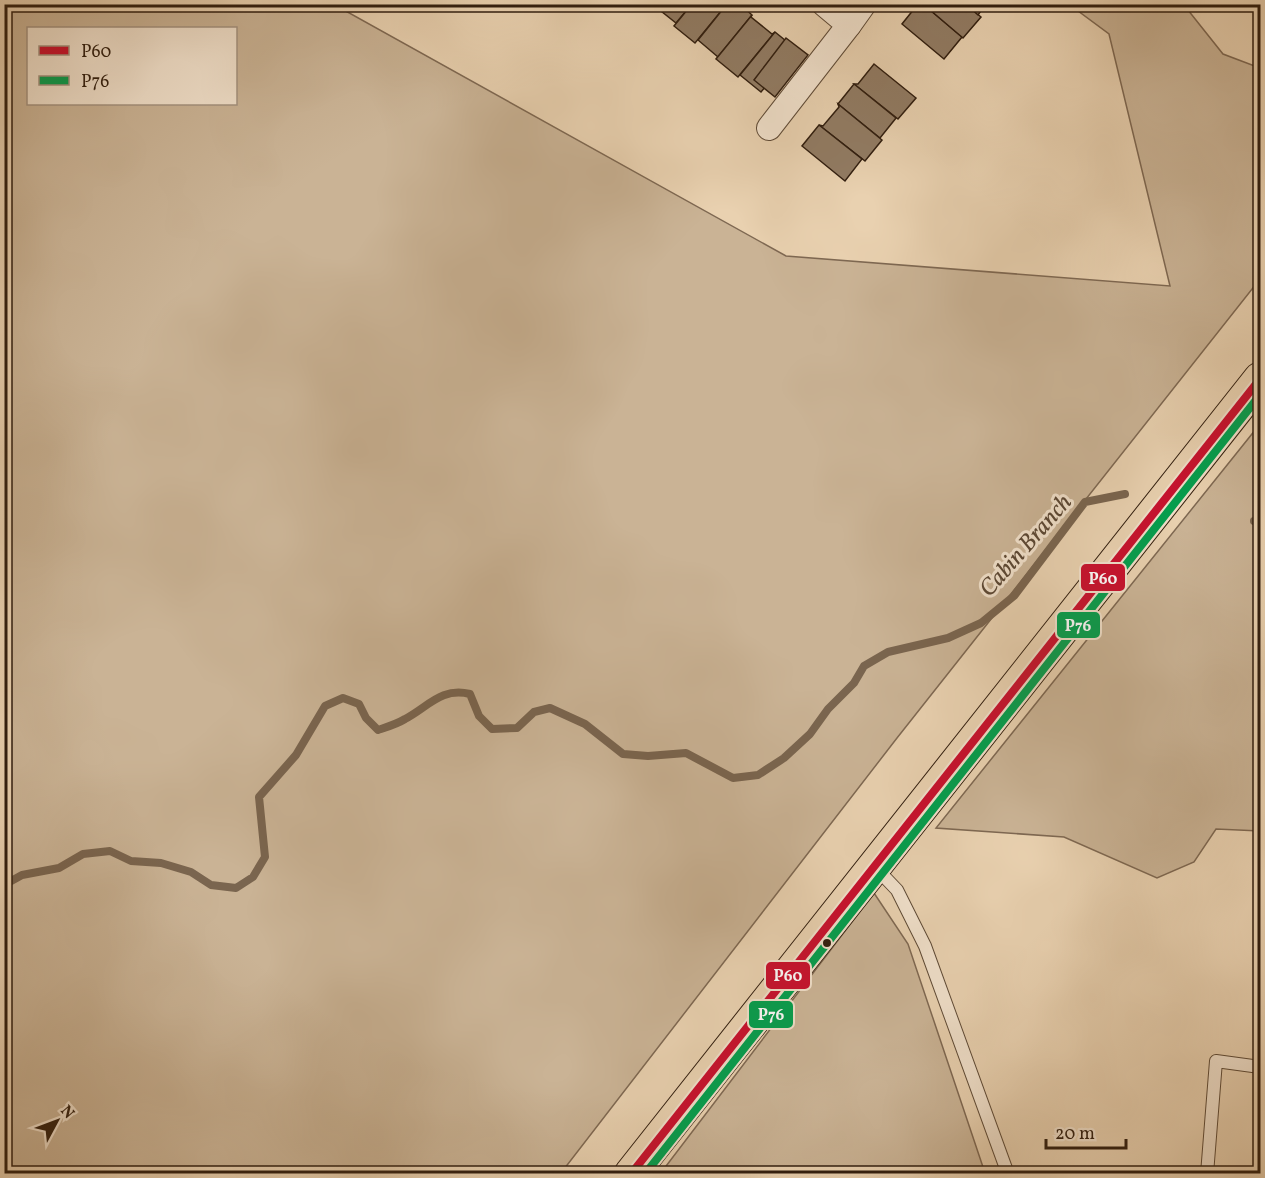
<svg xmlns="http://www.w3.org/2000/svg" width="1265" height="1178" viewBox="0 0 1265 1178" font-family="Vollkorn,serif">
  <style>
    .green { fill: #cab395; stroke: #7e6852; stroke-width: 1.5; fill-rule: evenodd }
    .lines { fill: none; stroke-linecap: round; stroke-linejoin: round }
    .stream { stroke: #7a654f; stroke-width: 8 }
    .building { fill: #917b63; stroke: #311e0f; stroke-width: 1.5 }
    .lane-casing { stroke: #5f4b37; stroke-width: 14 }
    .street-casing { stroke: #5f4b37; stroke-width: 26 }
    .primary-casing { stroke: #311e0f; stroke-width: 35 }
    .lane { stroke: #f1e1cc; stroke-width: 12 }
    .street { stroke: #f1e1cc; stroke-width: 24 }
    .primary { stroke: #e9d1b0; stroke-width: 33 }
    .bus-1-casing { stroke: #f1e1cc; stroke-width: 12 }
    .bus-2-casing { stroke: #f1e1cc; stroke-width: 12 }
    .bus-1 { stroke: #c8102e; stroke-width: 8 }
    .bus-2 { stroke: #029f4e; stroke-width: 8 }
    .bus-dot { fill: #311e0f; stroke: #f1e1cc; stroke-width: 2 }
    .labels { text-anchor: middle; stroke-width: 6; stroke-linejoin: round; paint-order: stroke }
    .water-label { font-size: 24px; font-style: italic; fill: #5b4734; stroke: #f1e1cc }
    .line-badge { stroke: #f1e1cc; stroke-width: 2 }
    .badge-label { font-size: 16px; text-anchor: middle; font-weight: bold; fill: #fff }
  </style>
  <rect width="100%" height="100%" fill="#e9d1b0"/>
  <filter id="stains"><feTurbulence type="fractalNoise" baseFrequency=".00333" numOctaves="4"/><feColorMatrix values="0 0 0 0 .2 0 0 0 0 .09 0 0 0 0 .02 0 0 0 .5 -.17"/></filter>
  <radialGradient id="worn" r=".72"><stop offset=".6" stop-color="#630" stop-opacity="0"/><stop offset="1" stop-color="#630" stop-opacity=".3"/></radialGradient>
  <g class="green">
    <path d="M 5,4 L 335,5 L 786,256 L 1170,286 L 1109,34 L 1070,5 L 1184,5 L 1223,54 L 1260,68 L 1260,279 L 897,738 L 561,1173 L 5,1173 ZM 28,28 L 236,28 L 236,104 L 28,104 Z"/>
    <polygon points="1260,424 1260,831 1216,829 1194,862 1157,878 1064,837 936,828"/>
    <polygon points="874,893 908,944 985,1173 660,1174"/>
  </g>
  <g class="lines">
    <g class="stream">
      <polyline points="1254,521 1260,521"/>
      <path d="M 4,885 L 22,875 L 59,868 L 83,854 L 110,851 L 131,861 L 161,863 L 191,872 L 211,885 L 236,888 L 253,877 L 265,857 L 259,797 L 296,755 L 325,706 L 343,698 L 359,704 L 366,718 L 378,730 C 387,727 397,724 405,719 C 428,707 441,687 470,694 L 479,716 L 492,729 L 517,728 L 534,712 L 550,708 L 585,724 L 623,754 L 648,756 L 686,753 L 733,778 L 758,775 L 784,758 L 810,734 L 828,709 L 854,683 L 864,666 L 888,652 L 948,638 L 981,623 L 1014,596 L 1085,502 L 1125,494"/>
    </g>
  </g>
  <g class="building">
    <polygon points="658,4 692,4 676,23 656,7"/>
    <polygon points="692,4 727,4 695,43 674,26"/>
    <polygon points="727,4 740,4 752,15 718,57 698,40"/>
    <polygon points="918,4 923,4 962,37 944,59 902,24"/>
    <polygon points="923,4 966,4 981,17 963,38"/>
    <polygon points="966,4 986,4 978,15"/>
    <polygon points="752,15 751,17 772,34 775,32 738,77 716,59"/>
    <polygon points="775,32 796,49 761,92 740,75"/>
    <polygon points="786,38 808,55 775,97 754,80"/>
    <polygon points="874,64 916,98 898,119 854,84 858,84"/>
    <polygon points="854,84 896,118 880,138 838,104"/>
    <polygon points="838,104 882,140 865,161 819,125 823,126 839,107"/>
    <polygon points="819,125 862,159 845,181 802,146"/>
  </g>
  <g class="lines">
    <defs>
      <g id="lane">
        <polyline points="875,867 897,890 925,946 1008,1174"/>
        <polyline points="1260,1125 1260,1136"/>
        <polyline points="1207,1174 1216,1061 1260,1067"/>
      </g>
      <g id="street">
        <polyline points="849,25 864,4"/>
        <polyline points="769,128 849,25 824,4"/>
      </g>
      <polyline id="primary" points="631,1174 1260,379"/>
    </defs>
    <use href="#lane" class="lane-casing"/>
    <use href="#street" class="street-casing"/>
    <use href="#primary" class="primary-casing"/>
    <use href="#lane" class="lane"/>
    <use href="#street" class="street"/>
    <use href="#primary" class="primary"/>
    <defs>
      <polyline id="bus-1" points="631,1174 1260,379"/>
      <polyline id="bus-2" points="645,1174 1260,395"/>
    </defs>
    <use href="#bus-1" class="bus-1-casing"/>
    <use href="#bus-2" class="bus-2-casing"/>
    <use href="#bus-1" class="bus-1"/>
    <use href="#bus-2" class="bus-2"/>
  </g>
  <circle class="bus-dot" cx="827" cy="943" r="5"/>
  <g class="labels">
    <g class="water-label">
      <text transform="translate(1025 545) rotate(-49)" y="8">Cabin Branch</text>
    </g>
  </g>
  <g class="line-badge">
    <rect x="1080" y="563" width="46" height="29" rx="6" fill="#c8102e"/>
    <rect x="1056" y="611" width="45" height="28" rx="6" fill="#029f4e"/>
    <rect x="765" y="961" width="46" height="29" rx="6" fill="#c8102e"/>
    <rect x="748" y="1000" width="46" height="29" rx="6" fill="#029f4e"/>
  </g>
  <g class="badge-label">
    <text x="1103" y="584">P60</text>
    <text x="1078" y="631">P76</text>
    <text x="788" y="981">P60</text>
    <text x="771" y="1020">P76</text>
  </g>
  <rect width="1265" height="1178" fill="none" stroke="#e9d1b0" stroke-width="24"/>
  <rect x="6" y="6" width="1253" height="1166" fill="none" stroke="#311e0f" stroke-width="3"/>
  <rect x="12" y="12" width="1241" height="1154" fill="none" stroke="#311e0f" stroke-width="1.5"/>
  <rect x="27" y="27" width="210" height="78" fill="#f1e1cc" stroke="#a49380" stroke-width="1.5"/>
  <rect x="39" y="46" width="30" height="9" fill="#c8102e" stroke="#a49380" stroke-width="1.5"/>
  <text x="81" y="57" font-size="18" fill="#311e0f">P60</text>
  <rect x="39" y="76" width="30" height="9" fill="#029f4e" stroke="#a49380" stroke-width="1.5"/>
  <text x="81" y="87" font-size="18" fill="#311e0f">P76</text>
  <g transform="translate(57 1121) rotate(49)" stroke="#f1e1cc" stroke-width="4.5" paint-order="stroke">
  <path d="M0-4.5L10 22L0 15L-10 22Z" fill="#311e0f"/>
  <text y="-9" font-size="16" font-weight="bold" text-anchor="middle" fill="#311e0f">N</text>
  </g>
  <path d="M1046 1139v9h80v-9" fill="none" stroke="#311e0f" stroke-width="3"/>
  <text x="1055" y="1139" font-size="18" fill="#311e0f" stroke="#f1e1cc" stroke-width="4.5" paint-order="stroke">20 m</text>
  <rect width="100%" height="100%" filter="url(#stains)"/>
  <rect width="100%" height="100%" fill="url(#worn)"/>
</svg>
